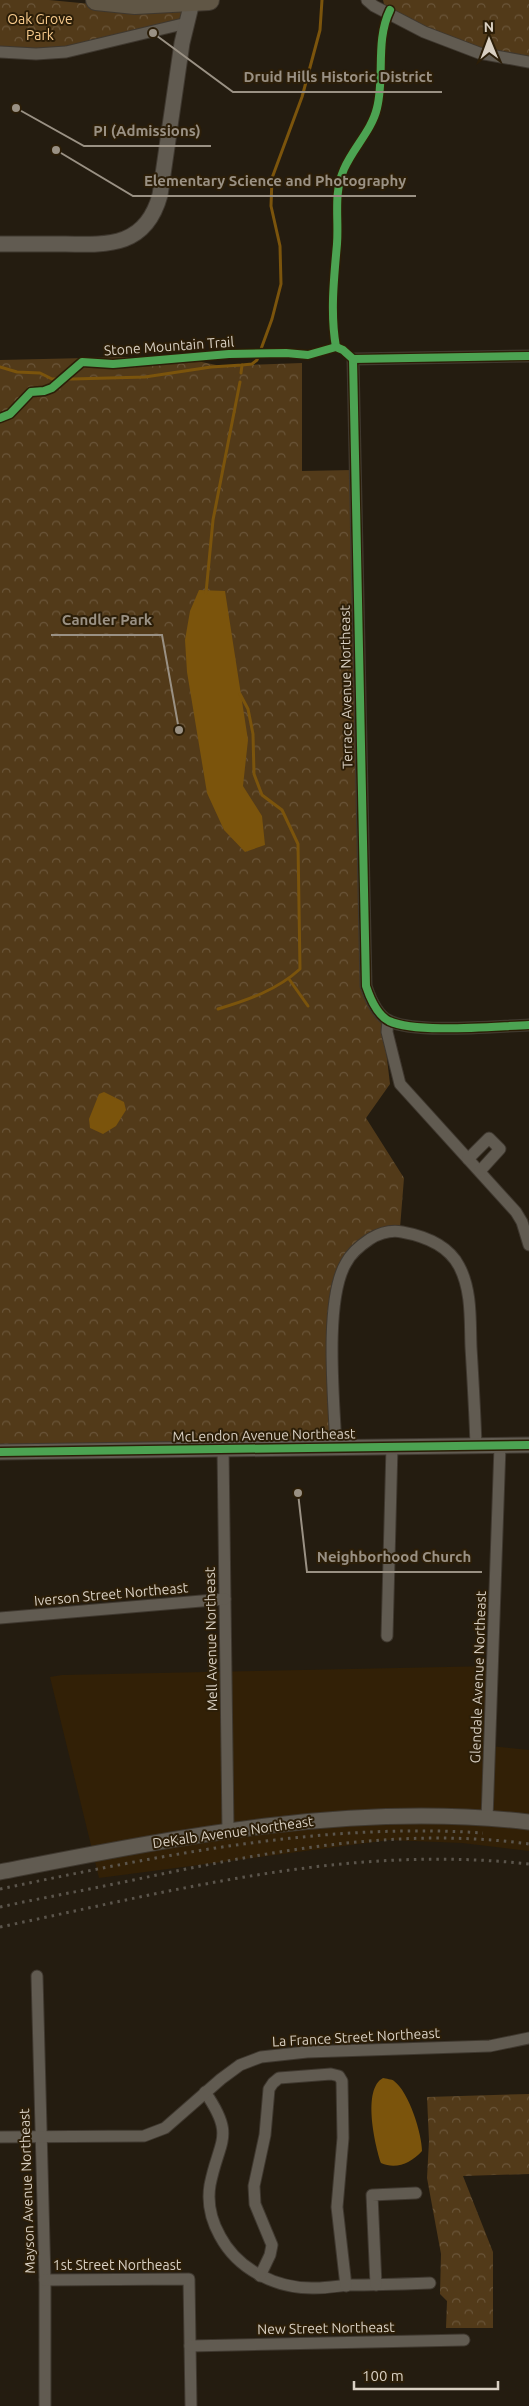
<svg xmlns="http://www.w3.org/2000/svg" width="529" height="2406" viewBox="0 0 529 2406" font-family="Ubuntu,sans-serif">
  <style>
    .built { fill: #322006 }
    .forest { fill: url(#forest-crowns) }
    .water { fill: #7b540c }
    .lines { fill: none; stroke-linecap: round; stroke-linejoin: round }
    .stream { stroke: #7b540c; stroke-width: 3 }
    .street-casing { stroke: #3f382f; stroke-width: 13 }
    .secondary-casing { stroke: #3f382f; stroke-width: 17 }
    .highway-casing { stroke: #3f382f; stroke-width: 22 }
    .street { stroke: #615b51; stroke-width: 11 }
    .secondary { stroke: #615b51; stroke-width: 15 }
    .highway { stroke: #605645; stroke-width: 20 }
    .rail { stroke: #5b554c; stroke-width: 3; stroke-dasharray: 2.5 5; stroke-linecap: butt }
    .cycleway-casing { stroke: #2c1e08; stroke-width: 11 }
    .cycleway { stroke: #4ca352; stroke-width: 8 }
    .labels { text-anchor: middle; stroke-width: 4; stroke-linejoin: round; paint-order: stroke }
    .park-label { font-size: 14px; fill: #f8cb8d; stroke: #2c1e08 }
    .street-label { font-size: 14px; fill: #d9d0c3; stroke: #2c1e08 }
    .leader { fill: none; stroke: #9a9184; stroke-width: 2 }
    .callout-dot { fill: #9a9184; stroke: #2c1e08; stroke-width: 2 }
    .callout-label { font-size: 15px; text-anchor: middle; font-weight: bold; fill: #9a9184; stroke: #2c1e08; stroke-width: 4; stroke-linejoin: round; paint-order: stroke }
  </style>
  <defs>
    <pattern id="forest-crowns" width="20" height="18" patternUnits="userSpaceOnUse" patternTransform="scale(1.25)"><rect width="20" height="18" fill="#523a19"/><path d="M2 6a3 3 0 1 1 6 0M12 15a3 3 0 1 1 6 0" fill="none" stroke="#6a5539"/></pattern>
  </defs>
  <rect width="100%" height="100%" fill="#241c10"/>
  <polygon class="built" points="495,1666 490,1746 529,1750 529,1851 462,1843 389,1840 99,1878 50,1677 62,1675"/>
  <g class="forest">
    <polygon points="0,0 49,0 112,6 188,5 185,19 52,55 0,53"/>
    <polygon points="383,0 529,0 529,59 476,49 420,29 384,4"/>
    <polygon points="173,356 221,366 302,363 302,471 354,470 363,987 383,1025 390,1084 366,1118 404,1178 400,1228 363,1240 332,1293 335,1442 0,1450 0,360"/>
    <polygon points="529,2094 529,2174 463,2176 493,2252 493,2328 446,2328 447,2301 440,2294 441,2254 427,2178 429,2141 427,2097"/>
  </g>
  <g class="water">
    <polygon points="199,590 225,591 248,740 243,786 262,816 265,845 245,852 224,830 207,793 187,672 185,640 190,611"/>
    <polygon points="104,1092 124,1102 126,1110 116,1126 103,1134 90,1128 89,1119 99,1094"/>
    <path d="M 383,2078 C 386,2079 392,2079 394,2081 C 409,2092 422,2134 422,2151 C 411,2163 396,2170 381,2163 C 375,2145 362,2089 383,2078 Z"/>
  </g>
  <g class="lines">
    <g class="stream">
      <polyline points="0,367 17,372 40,373 52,379 72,379 145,377 211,367 242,365 252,364 257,360 272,319 281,284 280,246 271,206 272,178 302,97 320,30 322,0"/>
      <polyline points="241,373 242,365"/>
      <polyline points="206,593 213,520 240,382"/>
      <polyline points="289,979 308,1006"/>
      <path d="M 218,1009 C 248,1000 277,990 300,969 L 298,844 L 282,810 L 262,795 L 254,774 L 253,734 L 248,709 L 240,694"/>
    </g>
    <defs>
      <g id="street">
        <polyline points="367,0 374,6 424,32 479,53 529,62"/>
        <polyline points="0,52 36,54 66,52 187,23"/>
        <path d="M 529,356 L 353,359 L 366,986 C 370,998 377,1015 389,1021 C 417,1034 496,1026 529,1025"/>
        <polyline points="388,1020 387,1032 400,1084 516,1212 522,1222 529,1245"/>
        <polyline points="468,1159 489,1138 500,1149 480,1171"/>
        <path d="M 336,1446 C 334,1401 324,1300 346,1263 C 351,1253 361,1245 370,1239 C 380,1233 391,1230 402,1232 C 424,1236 448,1245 459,1266 C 472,1290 470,1321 471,1347 C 473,1380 475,1413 476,1446"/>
        <polyline points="223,1448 228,1830"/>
        <polyline points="0,1618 225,1599"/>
        <polyline points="387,1636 392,1446"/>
        <polyline points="487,1819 500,1446"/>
        <polyline points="37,1976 45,2280 45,2406"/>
        <path d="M 205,2092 C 236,2137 219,2139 210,2185 C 207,2203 211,2220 220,2236 C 238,2270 277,2289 315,2288 C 327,2288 338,2286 349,2285 C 376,2285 403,2284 430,2283"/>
        <polyline points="0,2137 144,2136 165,2128 221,2079 240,2065 261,2057 307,2052 490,2046 529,2038"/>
        <polyline points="260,2276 270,2255 272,2245 255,2204 254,2186 265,2135 269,2089 273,2083 279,2078 331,2074 339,2076 342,2081 343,2138 337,2207 346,2286"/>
        <polyline points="45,2280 189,2279 191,2406"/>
        <polyline points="376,2285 372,2195 416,2193"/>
        <polyline points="190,2346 464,2340"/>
      </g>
      <g id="secondary">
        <path d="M 0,244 C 22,244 44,244 65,244 C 110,245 146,246 160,195 L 182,43 L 192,2"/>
        <polyline points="0,1452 529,1445"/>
        <path d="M 0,1872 C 174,1838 351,1801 529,1822"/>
      </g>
      <polyline id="highway" points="96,0 135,4 209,0"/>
    </defs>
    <use href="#street" class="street-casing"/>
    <use href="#secondary" class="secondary-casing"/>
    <use href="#highway" class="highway-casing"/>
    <use href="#street" class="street"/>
    <use href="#secondary" class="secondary"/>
    <use href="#highway" class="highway"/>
    <g class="rail">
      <path d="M 0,1889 C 159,1856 319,1822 483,1833"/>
      <path d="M 0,1907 C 46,1897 92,1889 138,1879 C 266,1852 398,1826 529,1844"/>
      <path d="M 0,1927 C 177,1890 346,1844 529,1864"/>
    </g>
    <defs>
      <g id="cycleway">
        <path d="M 336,347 C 330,313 334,278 337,244 C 339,218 333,194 344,169 C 353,148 372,130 377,108 C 385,76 375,41 390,10"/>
        <path d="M 353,359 L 366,986 C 370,998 377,1015 389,1021 C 417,1034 496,1026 529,1025"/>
        <polyline points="353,359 529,356"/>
        <polyline points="0,418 10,414 31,392 44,391 52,388 82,362 113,364 229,354 286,353 308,355 336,347 343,350 353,359"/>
        <polyline points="0,1452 529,1445"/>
      </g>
    </defs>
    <use href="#cycleway" class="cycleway-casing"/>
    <use href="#cycleway" class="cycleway"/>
  </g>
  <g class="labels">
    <g class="park-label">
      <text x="40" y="24">Oak Grove<tspan x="40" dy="16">Park</tspan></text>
    </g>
    <g class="street-label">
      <text transform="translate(169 346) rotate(-4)" y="5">Stone Mountain Trail</text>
      <text transform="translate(346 687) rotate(-91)" y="5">Terrace Avenue Northeast</text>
      <text transform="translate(264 1435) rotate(-1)" y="5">McLendon Avenue Northeast</text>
      <text transform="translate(111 1594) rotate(-5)" y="5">Iverson Street Northeast</text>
      <text transform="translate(211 1639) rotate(-91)" y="5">Mell Avenue Northeast</text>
      <text transform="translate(478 1677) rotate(-88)" y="5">Glendale Avenue Northeast</text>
      <text transform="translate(233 1832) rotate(-8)" y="5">DeKalb Avenue Northeast</text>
      <text transform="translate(356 2037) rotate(-3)" y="5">La France Street Northeast</text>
      <text transform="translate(27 2191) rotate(-92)" y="5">Mayson Avenue Northeast</text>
      <text x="117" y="2270">1st Street Northeast</text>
      <text transform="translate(326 2328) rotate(-1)" y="5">New Street Northeast</text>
    </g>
  </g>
  <path class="leader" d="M153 33L233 92H442M16 108L84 146H211M56 150L133 196H416M179 730L162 635H51M298 1493L307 1572H482"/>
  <g class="callout-dot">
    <circle cx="153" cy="33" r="5"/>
    <circle cx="16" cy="108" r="5"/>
    <circle cx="56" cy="150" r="5"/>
    <circle cx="179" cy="730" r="5"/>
    <circle cx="298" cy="1493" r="5"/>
  </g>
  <g class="callout-label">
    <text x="338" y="82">Druid Hills Historic District</text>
    <text x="147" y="136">PI (Admissions)</text>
    <text x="275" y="186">Elementary Science and Photography</text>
    <text x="107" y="625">Candler Park</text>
    <text x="394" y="1562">Neighborhood Church</text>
  </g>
  <g transform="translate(489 40) rotate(359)" stroke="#2c1e08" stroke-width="4" paint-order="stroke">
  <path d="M0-4L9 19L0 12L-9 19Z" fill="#d9d0c3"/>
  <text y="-8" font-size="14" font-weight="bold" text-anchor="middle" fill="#d9d0c3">N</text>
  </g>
  <path d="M354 2381v8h144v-8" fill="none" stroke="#d9d0c3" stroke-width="2.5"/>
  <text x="362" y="2381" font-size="15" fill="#d9d0c3" stroke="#2c1e08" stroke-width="4" paint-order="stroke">100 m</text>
</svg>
